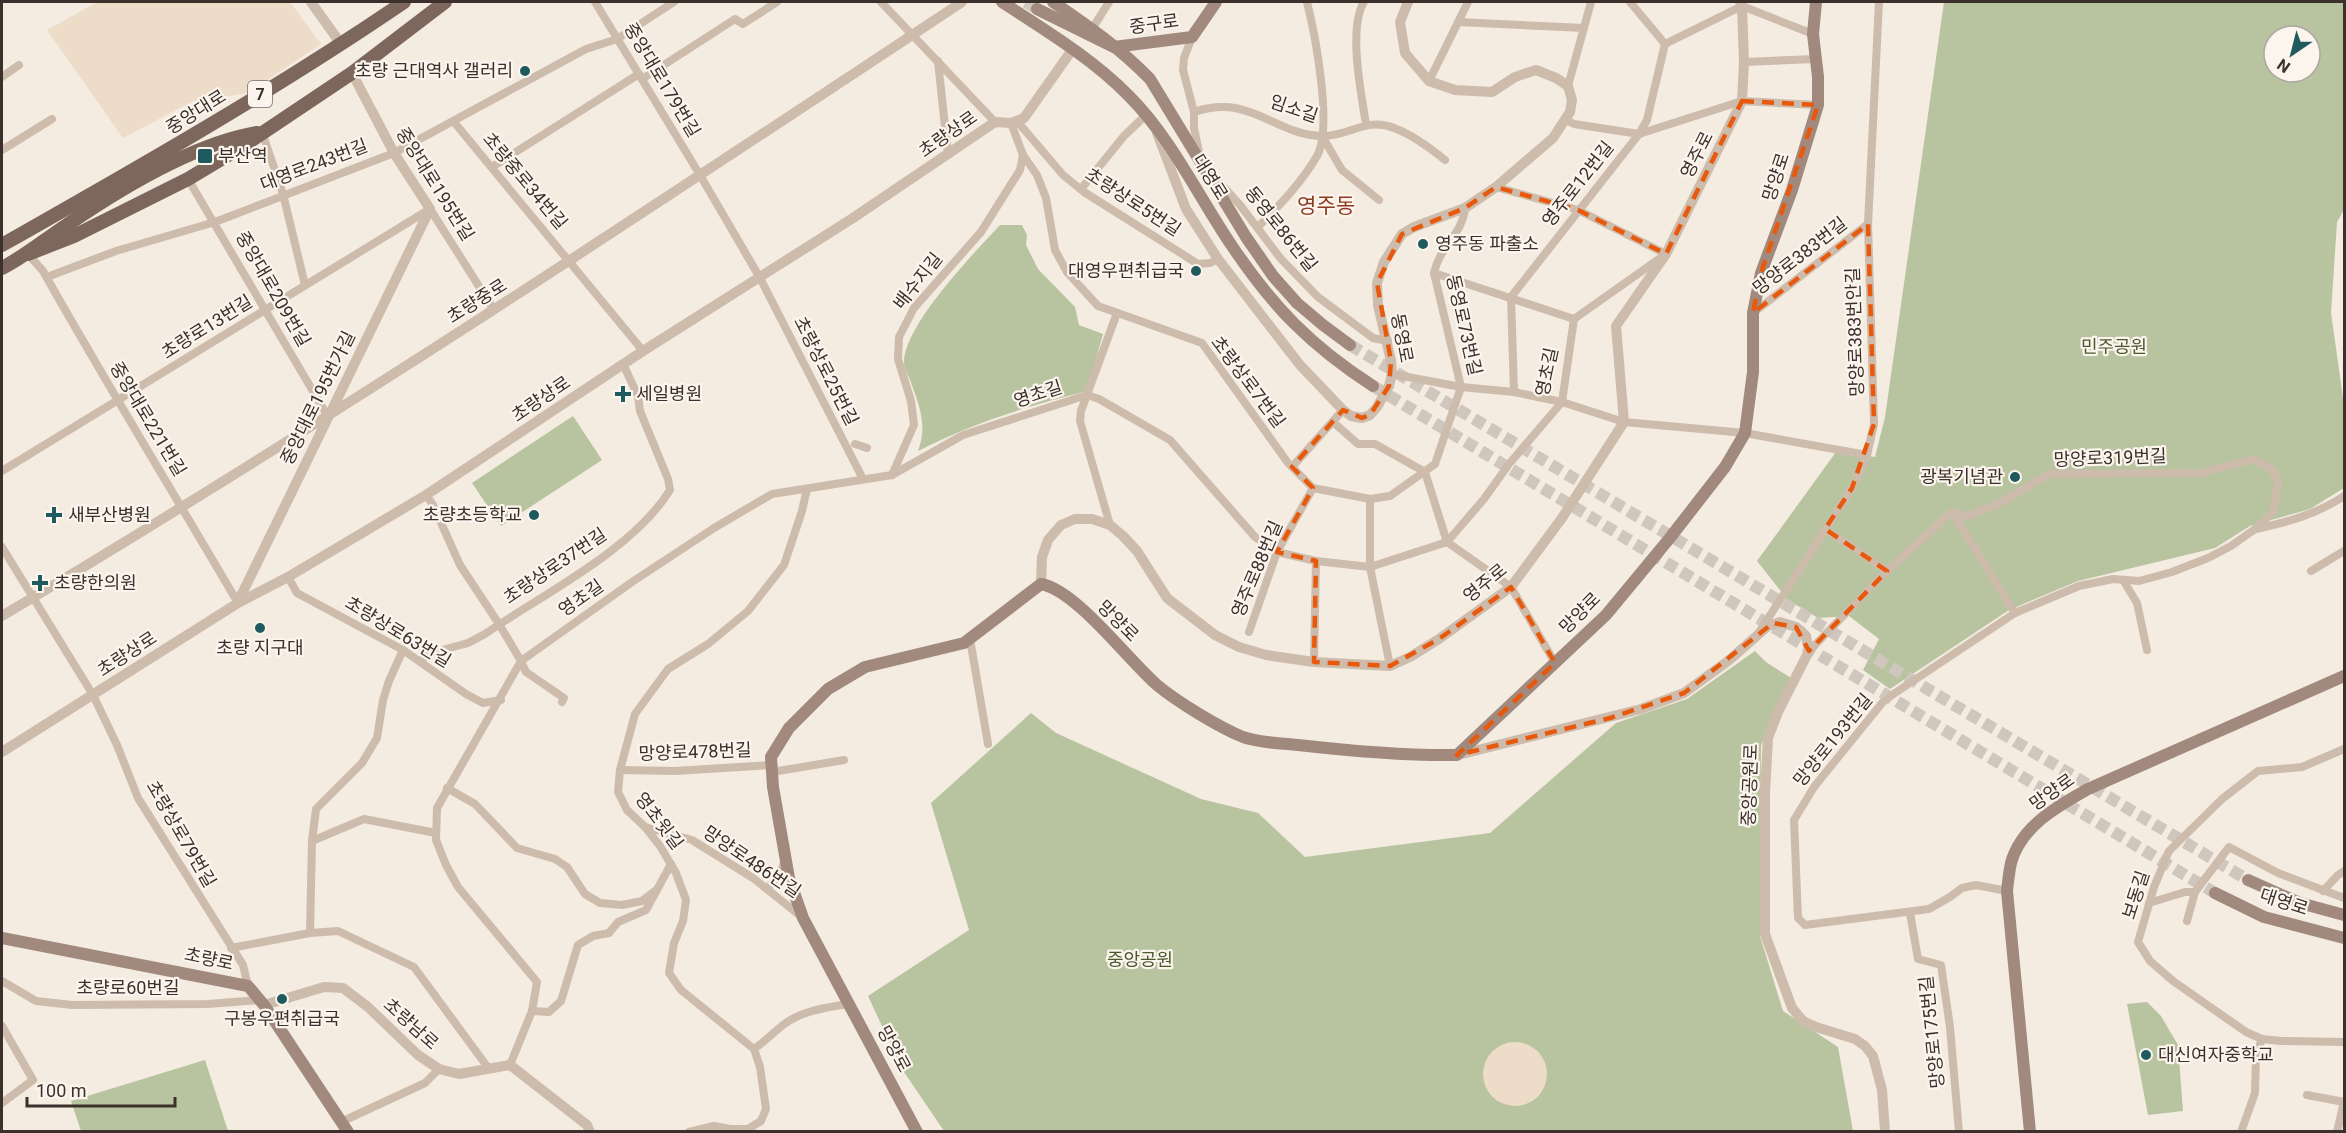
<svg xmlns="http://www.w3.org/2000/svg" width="2346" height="1133" viewBox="0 0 2346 1133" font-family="Roboto,'Noto Sans KR',sans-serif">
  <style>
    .green { fill: #b8c4a0; fill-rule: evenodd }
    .plaza { fill: #ecdcc8 }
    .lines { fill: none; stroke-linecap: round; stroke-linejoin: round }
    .secondary-tunnel { stroke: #cfc6bd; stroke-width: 12; stroke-dasharray: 12 6; stroke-linecap: butt }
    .minor { stroke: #cdbbac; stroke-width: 8 }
    .tertiary { stroke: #cdbbac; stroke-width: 10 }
    .secondary { stroke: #a18a7d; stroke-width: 12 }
    .primary { stroke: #7d675c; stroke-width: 14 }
    .marked { fill: none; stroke: #e8590c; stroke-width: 4.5; stroke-dasharray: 12 8; stroke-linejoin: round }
    .poi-dot { fill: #1f5a5e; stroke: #fbf5ee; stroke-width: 2 }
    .labels { text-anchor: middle; stroke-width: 4.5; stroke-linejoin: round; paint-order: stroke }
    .shield { fill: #fbf5ee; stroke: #756b66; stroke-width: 1.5 }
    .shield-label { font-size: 16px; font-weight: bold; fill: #3b302b }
    .street-label { font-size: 18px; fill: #3b302b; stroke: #fbf5ee }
    .poi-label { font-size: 18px; fill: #3b302b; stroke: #fbf5ee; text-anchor: start }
    .park-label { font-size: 18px; fill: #4a5a2e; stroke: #fbf5ee }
    .quarter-label { font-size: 21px; fill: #8c3b22; stroke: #fbf5ee }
  </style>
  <rect width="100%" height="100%" fill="#f4ebe1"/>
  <g class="green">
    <path d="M 1944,2 L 2344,2 L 2344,210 L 2337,222 L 2331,313 L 2344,405 L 2344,488 L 2310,509 L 2250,526 L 2215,548 L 2078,581 L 2009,610 L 1890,689 L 1863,670 L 1879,639 L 1849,616 L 1818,618 L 1788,600 L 1757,561 L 1836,452 L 1875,457 L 1885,417 ZM 2274,36 L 2310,36 L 2310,72 L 2274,72 Z"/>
    <path d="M 1000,225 L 1022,225 L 1027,235 L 1026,245 L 1038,269 L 1075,307 L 1079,325 L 1103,334 L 1087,391 C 1028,406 972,423 918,451 C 928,425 919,405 910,380 C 908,375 904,368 904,363 C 903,326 975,252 1000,225 Z"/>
    <polygon points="573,416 602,460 501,526 472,483"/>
    <polygon points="1755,651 1766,662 1791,678 1774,710 1761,746 1760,936 1783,1011 1838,1047 1853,1131 944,1131 902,1069 868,996 969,930 931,803 1031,713 1056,733 1201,799 1258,813 1305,857 1490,833 1616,723 1687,699"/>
    <polygon points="2147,1002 2161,1016 2178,1045 2183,1111 2148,1115 2127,1004"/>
    <polygon points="205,1060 228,1131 81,1131 71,1101"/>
  </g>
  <g class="plaza">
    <polygon points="97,2 290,2 321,44 254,89 243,94 193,101 123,138 47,30"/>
    <circle cx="1515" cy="1074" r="32"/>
  </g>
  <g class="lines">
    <g class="secondary-tunnel">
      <polyline points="1026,2 1037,9"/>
      <polyline points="1350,345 2248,880"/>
      <polyline points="1373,386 2215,893"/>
    </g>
    <g class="minor">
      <polyline points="595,2 700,175 760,278 863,479"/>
      <polyline points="881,2 995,122"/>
      <path d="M 1364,2 C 1348,28 1361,93 1366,124"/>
      <polyline points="1458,22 1584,28"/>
      <polyline points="1092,29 1109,2"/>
      <polyline points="1192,37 1184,58 1183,70 1194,112 1194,128 1200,157"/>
      <polyline points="1665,44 1742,6 1813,34"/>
      <polyline points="938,61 948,155"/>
      <polyline points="1744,62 1815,59"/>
      <polyline points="2,77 19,65"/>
      <polyline points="642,79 735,19 743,24 777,2"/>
      <polyline points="1429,81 1468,2"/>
      <polyline points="1568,86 1591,2"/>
      <path d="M 1194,112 C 1252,93 1273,135 1323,136 C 1350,136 1366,117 1394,128 C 1413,135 1429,147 1445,160"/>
      <polyline points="1566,120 1574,124 1639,134 1742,101 1818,105"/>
      <polyline points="1017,121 1063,175 1084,192 1198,264 1210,263 1218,259"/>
      <polyline points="454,122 643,351"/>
      <polyline points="1011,123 1023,155 1037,175 1046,198 1055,250 1067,272 1098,306 1202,343 1288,463 1313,488"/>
      <polyline points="262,132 283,194 305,285"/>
      <polyline points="1322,136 1342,170 1379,200"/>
      <polyline points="2,150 52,119"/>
      <polyline points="492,167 639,74"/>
      <polyline points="1210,172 1240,205 1281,259 1318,297 1373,338 1388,341"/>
      <polyline points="188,179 327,415"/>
      <polyline points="1081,189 1124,136 1146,115"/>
      <path d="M 1258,227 C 1279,206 1302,182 1317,156 C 1333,127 1315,34 1307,2"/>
      <path d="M 28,254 L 43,271 C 106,383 173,492 238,603"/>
      <polyline points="1434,273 1574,319"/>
      <polyline points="47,277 116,251 215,222 394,153 586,49 617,39 674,2"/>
      <polyline points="1753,313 1868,224"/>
      <polyline points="1392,374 1461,387 1514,392 1562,402 1624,422 1745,433 1867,455"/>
      <polyline points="1514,392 1511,297 1639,134 1647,120 1665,44 1630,2"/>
      <polyline points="1333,422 1358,444 1375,444 1425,472 1447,542 1511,587 1555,663"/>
      <polyline points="855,444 867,448"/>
      <polyline points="1292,467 1343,410"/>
      <polyline points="2,471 430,209 494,310"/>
      <polyline points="892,475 914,425 911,401 898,359 899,337 914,308 981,232 1020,170 1023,155"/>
      <path d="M 1313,488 L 1370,499 L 1390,496 L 1435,464 L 1461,387 L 1434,273 C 1439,247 1463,234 1465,208"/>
      <polyline points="426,495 433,505 460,565 499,624 521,661 526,672 564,698 562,702"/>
      <polyline points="1370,499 1370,567 1390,666"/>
      <polyline points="1952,512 2015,613"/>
      <polyline points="1110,525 1080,421 1081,411 1117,313"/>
      <polyline points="1825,529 1887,571"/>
      <path d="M 2256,529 C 2288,522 2317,514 2344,496"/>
      <polyline points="2,547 93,695 117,745 138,798 243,965 248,986"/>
      <polyline points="2311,571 2344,551"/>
      <polyline points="288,577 297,593 403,650 466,694 483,703 501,700"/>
      <polyline points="2123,580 2137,603 2147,650"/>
      <polyline points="1760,631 1852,488 1867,455 1874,424 1868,224 1879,2"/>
      <polyline points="1249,632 1277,552 1313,488"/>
      <polyline points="970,639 988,744"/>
      <polyline points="1809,651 1887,571 1952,512 1968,516 1998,504 2050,474 2201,473 2254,459 2272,470 2278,483 2273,512 2255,529 2231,546 2208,558 2172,572 2139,581 2113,579 2079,586 2015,613 1892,695 1882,703 1814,787 1794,820 1798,918 1805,925 1929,909 1950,897 1962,888 1976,885 2007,891"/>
      <path d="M 420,661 L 431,653 L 468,643 L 485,634 C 543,594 633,550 670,490 L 668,479 L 640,411 L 638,396 L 623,364"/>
      <polyline points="1314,662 1316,561"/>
      <polyline points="2344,749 2302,767 2258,771 2222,799 2169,851 2154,887 2138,942 2150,961 2173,981 2246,1032 2262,1039 2281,1041 2344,1042"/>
      <polyline points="620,770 675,771 771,765"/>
      <polyline points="772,772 844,760"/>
      <polyline points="447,788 475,804 517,848 555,859 567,867 585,894 600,903 622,905 642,901 655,891"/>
      <polyline points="645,827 692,840 753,878 803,918"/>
      <polyline points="312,841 364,819 436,833"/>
      <polyline points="767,889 780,875 785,859"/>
      <polyline points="2323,891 2338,875 2344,871"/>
      <polyline points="2149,903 2185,892 2195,892"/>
      <polyline points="1910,913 1918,959 1941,965 1950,1027 1959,1132"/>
      <polyline points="2187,921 2195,892 2229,847 2278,873 2344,898"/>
      <polyline points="310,933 312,841 316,809 362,763 377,738 383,700 389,681 403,650"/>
      <polyline points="231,948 310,933 338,931 414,967 489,1069"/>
      <polyline points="2,981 36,1001 72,1005 208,1004 260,1000"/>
      <polyline points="532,1011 549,1012 561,1001 578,945 593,936 609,933 618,922 646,910 671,864"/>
      <polyline points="2,1026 33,1080 2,1103"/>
      <path d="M 754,1049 C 764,1042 773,1033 783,1025 C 801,1011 827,1007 849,1004"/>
      <polyline points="510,1065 532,1011 537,982 458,887 446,865 436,840 437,808 521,661 632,582 714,528 772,494 892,475 963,435 1087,395 1099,399 1170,440 1255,537 1277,552 1316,561 1370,567 1447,542 1484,499 1509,464 1562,402 1574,319 1666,254 1578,210 1496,187"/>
      <polyline points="2307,1095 2344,1102"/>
      <polyline points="341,1122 425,1083 439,1069"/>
      <polyline points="689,1132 714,1126 730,1129 748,1129 761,1121 766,1109 760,1067 754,1049 681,990 669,973 674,943 683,921 686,900 676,873 660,846 645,827 627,810 618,792 620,770 635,714 668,669 708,644 748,611 784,565 802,511 807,489"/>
      <polyline points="2241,1132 2255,1093 2256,1055 2262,1039"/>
      <polyline points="2337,1132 2344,1102"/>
    </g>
    <g class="tertiary">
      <polyline points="311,2 341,44"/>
      <polyline points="1157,133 1186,209 1218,259 1300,365 1343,410 1351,416 1362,418 1370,415 1377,407 1389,386 1392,374 1391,361 1378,305 1377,283 1384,262 1402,234 1414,227 1465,208 1496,187 1553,138 1570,112 1572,100 1568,86 1556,78 1536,70 1515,77 1492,92 1455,90 1429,81 1405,53 1400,22 1408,2"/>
      <polyline points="1041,584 1042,557 1048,540 1061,525 1075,519 1092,519 1110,525 1123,536 1137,551 1167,598 1215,635 1239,647 1266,655 1314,662 1390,666 1410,657 1439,639 1511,587 1562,518 1624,422 1616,326 1666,254 1742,101 1744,62 1742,6 1740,2"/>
      <polyline points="238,602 430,209 394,153 352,73"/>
      <path d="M 2,616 C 328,422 645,212 962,2"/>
      <polyline points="2,752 238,603 288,577 426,495 643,351 853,218 995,122 1011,123 1024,118 1072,50"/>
      <polyline points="1458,755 1641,709 1684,693 1728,661 1768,626 1780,622 1796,627 1801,631 1806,636 1809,651 1778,712 1768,738 1765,793 1765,934 1792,1008 1803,1021 1816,1027 1855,1039 1865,1046 1873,1056 1882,1090 1885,1132"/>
      <polyline points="264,1005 324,987 343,988 368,1007 418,1055 439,1069 459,1074 510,1065 587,1125 590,1132"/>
    </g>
    <g class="secondary">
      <path d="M 1002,2 C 1045,30 1093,59 1129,96 C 1172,139 1198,196 1232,246 C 1273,307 1311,346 1373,386"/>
      <path d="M 1053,2 C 1087,25 1121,49 1150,79 L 1246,237 L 1273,276 L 1297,303 L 1323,325 L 1350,345"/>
      <polyline points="1037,9 1114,47 1192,37 1216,2"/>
      <polyline points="2248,880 2300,903 2344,915"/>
      <polyline points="2215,893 2264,917 2344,938"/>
      <polyline points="2,938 248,986 264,1005 348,1132"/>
      <path d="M 917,1132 L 803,918 L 789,878 L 773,787 L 771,757 L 789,728 L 828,689 L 865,667 L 964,643 L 1041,584 C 1076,590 1128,660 1157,685 C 1176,701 1220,728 1243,737 C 1260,743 1280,743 1298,745 C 1351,751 1404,756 1457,755 L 1606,615 L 1669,539 L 1725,467 L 1745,433 L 1753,372 L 1753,313 L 1761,273 L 1792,190 L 1818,105 L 1818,77 L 1813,34 L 1816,2"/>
      <path d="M 2030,1132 L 2007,891 C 2008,882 2009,872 2011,863 C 2021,826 2058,806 2088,789 L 2344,676"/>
    </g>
    <g class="primary">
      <path d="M 2,245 C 138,168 275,90 404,2"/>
      <polyline points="28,254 74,236 188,179 243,146 352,73 445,2"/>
      <path d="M 2,268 C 27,255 44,240 67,225 C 121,188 193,144 257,133"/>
    </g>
  </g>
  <path class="marked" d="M 1742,101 L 1818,105 L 1761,273 L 1753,313 L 1868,224 L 1874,424 L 1852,488 L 1825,529 L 1887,571 L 1809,651 L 1796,627 L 1773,623 L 1684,693 L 1610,718 L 1457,755 L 1555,663 L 1511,587 L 1439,639 L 1390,666 L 1314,662 L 1316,561 L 1277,552 L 1313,488 L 1292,467 L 1343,410 L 1362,418 L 1370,415 L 1389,386 L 1391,361 L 1377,283 L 1402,234 L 1465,208 L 1496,187 L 1578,210 L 1666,254 Z"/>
  <g class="poi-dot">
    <circle cx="525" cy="71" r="6"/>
    <rect x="197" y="148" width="16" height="16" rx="3"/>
    <circle cx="1423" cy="244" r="6"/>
    <circle cx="1196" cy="271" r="6"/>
    <path d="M620 385h6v6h6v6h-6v6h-6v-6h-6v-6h6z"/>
    <circle cx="2015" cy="477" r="6"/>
    <path d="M51 506h6v6h6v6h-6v6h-6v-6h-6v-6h6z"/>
    <circle cx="534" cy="515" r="6"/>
    <path d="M37 574h6v6h6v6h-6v6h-6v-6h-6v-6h6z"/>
    <circle cx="260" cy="628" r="6"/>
    <circle cx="282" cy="999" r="6"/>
    <circle cx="2146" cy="1055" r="6"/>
  </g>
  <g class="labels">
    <rect class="shield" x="248" y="81" width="24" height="26" rx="4.5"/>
    <g class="shield-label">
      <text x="260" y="100">7</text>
    </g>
    <g class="street-label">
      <text transform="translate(1154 24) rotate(-8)" y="6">중구로</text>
      <text transform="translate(662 80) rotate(59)" y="6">중앙대로179번길</text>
      <text transform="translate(1294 109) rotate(19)" y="6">임소길</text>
      <text transform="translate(196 112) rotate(-32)" y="6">중앙대로</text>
      <text transform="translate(948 134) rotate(-35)" y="6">초량상로</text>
      <text transform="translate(1697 155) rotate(-63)" y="6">영주로</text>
      <text transform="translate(314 165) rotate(-21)" y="6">대영로243번길</text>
      <text transform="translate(1210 177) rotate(58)" y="6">대영로</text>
      <text transform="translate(1776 177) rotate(-72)" y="6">망양로</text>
      <text transform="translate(525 181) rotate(50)" y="6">초량중로34번길</text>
      <text transform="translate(435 184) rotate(58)" y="6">중앙대로195번길</text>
      <text transform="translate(1578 184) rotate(-52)" y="6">영주로12번길</text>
      <text transform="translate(1133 202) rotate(33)" y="6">초량상로5번길</text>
      <text transform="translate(1281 229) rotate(51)" y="6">동영로86번길</text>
      <text transform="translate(1800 256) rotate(-38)" y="6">망양로383번길</text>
      <text transform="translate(918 281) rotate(-52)" y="6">배수지길</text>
      <text transform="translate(273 289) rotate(60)" y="6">중앙대로209번길</text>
      <text transform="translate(477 301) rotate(-32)" y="6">초량중로</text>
      <text transform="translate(1464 325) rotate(77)" y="6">동영로73번길</text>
      <text transform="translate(207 327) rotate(-32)" y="6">초량로13번길</text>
      <text transform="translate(1855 332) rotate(-92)" y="6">망양로383번안길</text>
      <text transform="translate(1402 338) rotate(79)" y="6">동영로</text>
      <text transform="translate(826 371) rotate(63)" y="6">초량상로25번길</text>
      <text transform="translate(1547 372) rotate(-78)" y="6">영초길</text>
      <text transform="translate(1248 382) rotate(53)" y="6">초량상로7번길</text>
      <text transform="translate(1038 394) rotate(-18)" y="6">영초길</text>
      <text transform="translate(318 398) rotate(-64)" y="6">중앙대로195번가길</text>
      <text transform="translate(541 399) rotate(-34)" y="6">초량상로</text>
      <text transform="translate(148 419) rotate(59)" y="6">중앙대로221번길</text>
      <text transform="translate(2110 458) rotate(-2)" y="6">망양로319번길</text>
      <text transform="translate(555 566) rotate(-34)" y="6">초량상로37번길</text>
      <text transform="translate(1257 569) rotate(-67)" y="6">영주로88번길</text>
      <text transform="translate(1485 583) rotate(-39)" y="6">영주로</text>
      <text transform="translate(581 598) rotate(-35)" y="6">영초길</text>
      <text transform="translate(1580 613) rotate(-45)" y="6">망양로</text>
      <text transform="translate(1118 621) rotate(45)" y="6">망양로</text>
      <text transform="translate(398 632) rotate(31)" y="6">초량상로63번길</text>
      <text transform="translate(127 654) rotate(-33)" y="6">초량상로</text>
      <text transform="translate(1833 740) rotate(-51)" y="6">망양로193번길</text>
      <text transform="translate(695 752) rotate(-2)" y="6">망양로478번길</text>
      <text transform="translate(1750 785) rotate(-88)" y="6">중앙공원로</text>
      <text transform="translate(2052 792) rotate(-35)" y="6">망양로</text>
      <text transform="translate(659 821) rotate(53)" y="6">영초윗길</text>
      <text transform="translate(181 834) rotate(60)" y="6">초량상로79번길</text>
      <text transform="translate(752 862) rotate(34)" y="6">망양로486번길</text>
      <text transform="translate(2136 895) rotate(-72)" y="6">보동길</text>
      <text transform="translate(2284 902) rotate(18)" y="6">대영로</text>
      <text transform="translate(209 959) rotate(12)" y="6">초량로</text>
      <text x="128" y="994">초량로60번길</text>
      <text transform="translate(411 1024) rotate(42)" y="6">초량남로</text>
      <text transform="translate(1932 1032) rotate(-96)" y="6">망양로175번길</text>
      <text transform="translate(894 1049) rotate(62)" y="6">망양로</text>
    </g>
    <g class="poi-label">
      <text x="513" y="77" text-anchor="end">초량 근대역사 갤러리</text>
      <text x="218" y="162">부산역</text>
      <text x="1435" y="250">영주동 파출소</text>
      <text x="1184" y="277" text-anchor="end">대영우편취급국</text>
      <text x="636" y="400">세일병원</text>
      <text x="2003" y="483" text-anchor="end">광복기념관</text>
      <text x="68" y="521">새부산병원</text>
      <text x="522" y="521" text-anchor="end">초량초등학교</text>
      <text x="54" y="589">초량한의원</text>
      <text x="260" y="654" text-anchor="middle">초량 지구대</text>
      <text x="282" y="1025" text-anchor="middle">구봉우편취급국</text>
      <text x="2158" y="1061">대신여자중학교</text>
    </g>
    <g class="park-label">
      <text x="2114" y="353">민주공원</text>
      <text x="1140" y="966">중앙공원</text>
    </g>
    <g class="quarter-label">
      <text x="1326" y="213">영주동</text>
    </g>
  </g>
  <rect width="2346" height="1133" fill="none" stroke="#3b302b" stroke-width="6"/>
  <g transform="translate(2292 54) rotate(215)"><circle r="28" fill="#fbf5ee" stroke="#aea6a0" stroke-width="1.5"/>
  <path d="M0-4.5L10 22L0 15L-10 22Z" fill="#1f5a5e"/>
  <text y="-9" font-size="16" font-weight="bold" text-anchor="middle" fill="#3b302b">N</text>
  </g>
  <path d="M27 1097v9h148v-9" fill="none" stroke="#3b302b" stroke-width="3"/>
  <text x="36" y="1097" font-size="18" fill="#3b302b" stroke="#fbf5ee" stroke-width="4.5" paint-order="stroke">100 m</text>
</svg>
